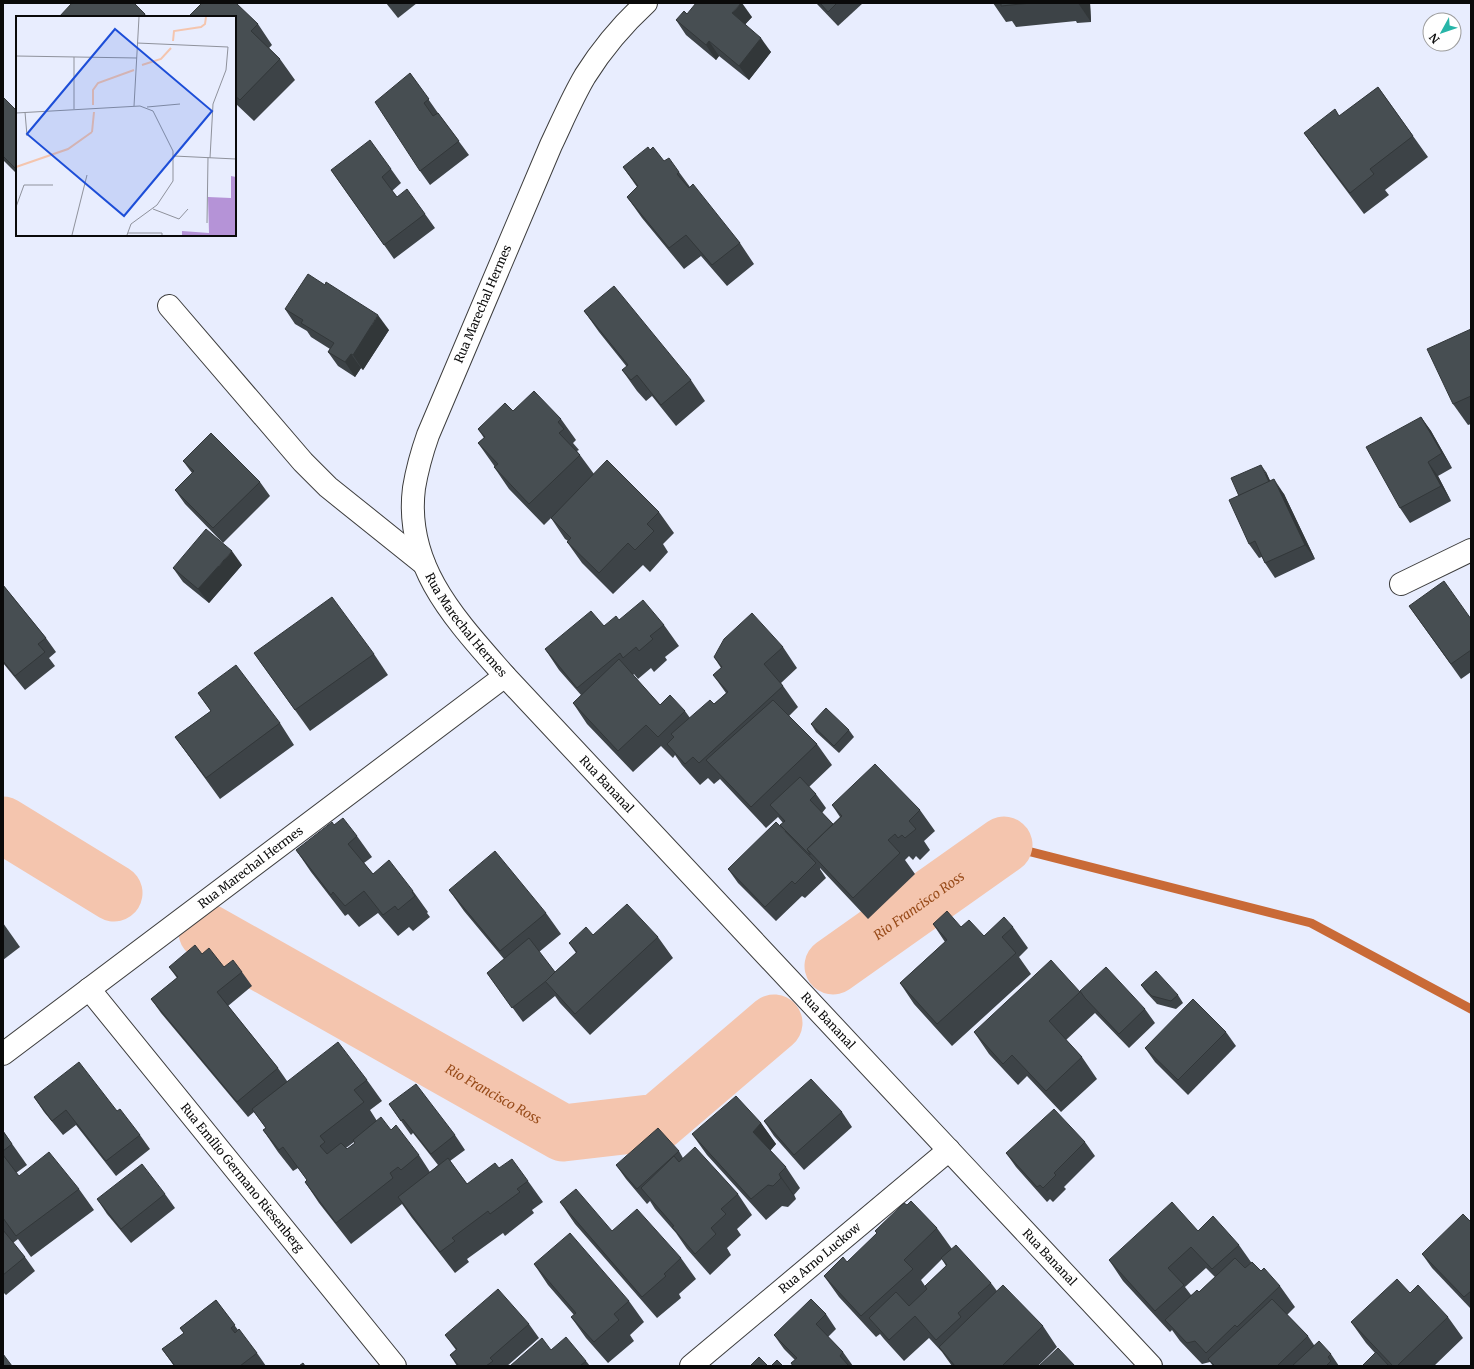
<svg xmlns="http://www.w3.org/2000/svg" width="1474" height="1369" viewBox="0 0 1474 1369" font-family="Merriweather,serif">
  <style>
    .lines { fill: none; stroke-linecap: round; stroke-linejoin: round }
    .stream { stroke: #c96a37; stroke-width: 9 }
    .river { stroke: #f4c5ae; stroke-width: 57 }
    .minor-casing { stroke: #3d3d3d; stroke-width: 24 }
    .tertiary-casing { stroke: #3d3d3d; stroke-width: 24 }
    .minor { stroke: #fff; stroke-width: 22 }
    .tertiary { stroke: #fff; stroke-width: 22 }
    .wall { fill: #3d4347; fill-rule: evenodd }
    .shaded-wall { fill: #323739 }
    .building { fill: #474e52; stroke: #323739 }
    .labels { text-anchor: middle; stroke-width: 4; stroke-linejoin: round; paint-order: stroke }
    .street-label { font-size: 12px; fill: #0a0a0a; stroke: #fff }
    .water-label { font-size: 13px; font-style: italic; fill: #974a18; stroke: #fff }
    .inset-river { fill: none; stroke: #f4c5ae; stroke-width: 2 }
    .inset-road { fill: none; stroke: #8f929c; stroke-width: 1 }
    .view { fill: #1d4ed8; fill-opacity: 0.15; stroke: #1d4ed8; stroke-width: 2 }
    .inset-edge { fill: none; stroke: #0a0a0a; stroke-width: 2 }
  </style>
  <rect width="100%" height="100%" fill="#e8edfe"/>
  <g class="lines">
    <polyline class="stream" points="1004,845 1311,923 1471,1009"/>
    <g class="river">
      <polyline points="3,825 114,893"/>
      <path id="s1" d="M 207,932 L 563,1133 L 658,1122 L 774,1023"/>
      <path id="s2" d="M 833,966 L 1004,845"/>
    </g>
    <defs>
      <g id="minor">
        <polyline points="169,306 303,462 328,487 424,564"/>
        <polyline points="1401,584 1471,550"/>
        <path id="s3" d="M 89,989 L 395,1366"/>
        <path id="s4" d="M 691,1366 L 949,1150"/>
      </g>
      <g id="tertiary">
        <path id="s5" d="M 646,3 C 622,25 602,49 585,76 C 572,98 562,122 551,145 L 428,435 C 422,452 417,470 414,488 C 404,567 457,621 505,676 L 1151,1366"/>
        <path id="s6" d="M 3,1054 L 505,676"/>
      </g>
    </defs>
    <use href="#minor" class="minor-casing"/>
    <use href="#tertiary" class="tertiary-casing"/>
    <use href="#minor" class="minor"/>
    <use href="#tertiary" class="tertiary"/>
  </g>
  <g class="wall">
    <polygon points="386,3 417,3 398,18"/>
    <polygon points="816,3 863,3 838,26"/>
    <polygon points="993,3 1090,3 1091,22 1077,23 1076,21 1016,27 1012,21 1006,22"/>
    <polygon points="145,14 147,17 59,17"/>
    <polygon points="687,14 752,17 745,24 771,52 749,80 719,56 716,60 686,35 676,20"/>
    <polygon points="235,17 258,24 272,45 269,48 280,59 295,80 254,121 235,103"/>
    <polygon points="410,73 438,113 469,155 430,185 420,171"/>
    <polygon points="1378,87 1428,157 1385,190 1389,195 1364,214 1319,154 1304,133 1340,116"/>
    <polygon points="3,97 17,111 17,174 3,160"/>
    <polygon points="650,150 664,161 679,172 690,187 740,243 754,264 727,286 701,256 684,269 642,218 627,197 637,187 623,167"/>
    <polygon points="391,169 401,183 392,191 397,197 425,214 435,228 394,259 331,170"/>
    <polygon points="285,309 389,330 363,370 361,368 355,377 338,366 328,352 330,349 311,337 307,331 295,324"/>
    <polygon points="584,311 691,380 705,401 676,426 652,396 646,401 637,391 622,370 627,367 599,332"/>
    <polygon points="1471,329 1471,424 1468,425 1453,404"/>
    <polygon points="513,411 561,419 576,440 573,443 579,450 577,451 580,455 594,474 659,512 674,533 663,544 668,552 650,572 643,565 613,594 582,563 567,542 568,541 565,539 551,518 544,525 509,489 494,467 495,467 478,443 484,438 478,429"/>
    <polygon points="1421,417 1431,431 1452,468 1438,476 1451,501 1410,523 1400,508"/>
    <polygon points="183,461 260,482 270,496 223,543 185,504 175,490 192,473"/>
    <polygon points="1266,472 1270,481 1284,494 1315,559 1275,578 1265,563 1262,557 1259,558 1249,544"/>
    <polygon points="242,565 209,603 183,582 173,568"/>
    <polygon points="3,585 46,638 56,652 49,658 55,666 25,690 3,663"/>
    <polygon points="1409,606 1471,619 1471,672 1461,679"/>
    <polygon points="619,620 664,625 679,646 665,657 667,660 654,672 651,668 638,679 634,674 633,675 660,705 685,711 690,718 714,704 726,693 713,675 721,668 714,657 783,647 797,668 781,683 798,707 789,716 817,744 832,765 809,787 816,794 826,808 822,813 833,824 840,817 832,805 920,810 935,831 924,841 930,850 920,860 916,856 913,860 909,856 905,860 915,874 868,919 820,868 820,869 826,878 805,898 802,896 776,921 738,883 728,869 785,831 780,825 783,823 778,817 766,828 720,779 714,784 708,778 700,785 682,765 675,755 673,758 661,746 633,772 587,724 573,703 581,695 559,670 545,649 604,626"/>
    <polygon points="254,653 374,654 388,675 310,731"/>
    <polygon points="198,693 280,723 294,745 220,799 175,737 211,711"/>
    <polygon points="811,724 849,730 854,737 839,753 816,732"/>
    <polygon points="334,825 357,836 372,857 364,863 373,874 413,891 428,912 427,913 430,917 413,931 409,927 398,936 378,913 359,927 348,914 345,916 311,872 296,850"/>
    <polygon points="449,890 546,913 561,934 539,952 555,972 576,953 569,943 593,935 658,937 673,958 590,1035 560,1003 555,996 523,1022 487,973 504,959 464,911"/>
    <polygon points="3,923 20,947 3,960"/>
    <polygon points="933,924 961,927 984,936 1013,927 1028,948 1019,957 1031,974 952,1046 914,1004 900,983 945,942"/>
    <path d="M 202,954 L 224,967 L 242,972 L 252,986 L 228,1006 L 278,1068 L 287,1081 L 367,1080 L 382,1101 L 370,1110 L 377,1121 L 391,1130 L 419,1155 L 430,1172 L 438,1165 L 413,1133 L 411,1135 L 389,1104 L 455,1135 L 465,1150 L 450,1161 L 467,1184 L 499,1168 L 528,1181 L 543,1202 L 532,1210 L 534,1213 L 505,1236 L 503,1233 L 467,1259 L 469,1262 L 455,1273 L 412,1218 L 402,1204 L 351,1244 L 319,1203 L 305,1182 L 307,1180 L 298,1168 L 293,1171 L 278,1152 L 263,1130 L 266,1128 L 254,1112 L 248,1117 L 161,1013 L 151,999 L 177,978 L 169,967 ZM 354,1142 L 355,1143 L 347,1149 L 346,1148 Z"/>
    <polygon points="1141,985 1178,995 1183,1003 1176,1009 1157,1004 1146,992"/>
    <polygon points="1080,991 1145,1009 1155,1023 1129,1048 1095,1013 1066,1040 1082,1057 1097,1079 1061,1112 1027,1076 1018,1085 989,1054 974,1032"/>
    <polygon points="1226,1032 1236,1046 1188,1095 1155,1062 1145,1048"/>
    <polygon points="34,1097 117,1111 140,1135 150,1149 116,1176 76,1125 63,1135 44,1112"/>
    <polygon points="842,1112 852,1127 804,1170 774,1136 764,1121"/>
    <polygon points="761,1123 776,1144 770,1151 786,1167 800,1188 794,1195 796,1199 788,1207 782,1206 766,1220 707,1155 692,1134"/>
    <polygon points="3,1131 27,1165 16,1173 19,1176 79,1189 94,1210 31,1257 18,1239 13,1243 25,1257 35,1271 6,1295 3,1292"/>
    <polygon points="1085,1142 1095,1156 1064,1187 1066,1189 1053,1202 1050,1199 1047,1202 1016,1167 1006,1153"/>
    <polygon points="679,1151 683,1158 738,1194 752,1215 737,1229 741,1235 727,1248 731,1255 710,1275 687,1249 676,1233 655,1209 650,1201 647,1204 626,1179 616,1165"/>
    <polygon points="165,1194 175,1208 131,1243 107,1214 97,1199"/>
    <polygon points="560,1202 612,1231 681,1258 696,1279 679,1294 681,1298 657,1318 575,1224"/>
    <polygon points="1471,1222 1471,1309 1432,1268 1422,1254"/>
    <path d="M 937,1228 L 952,1249 L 991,1283 L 997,1291 L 1043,1326 L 1057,1347 L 1038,1366 L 952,1366 L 942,1352 L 929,1338 L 904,1361 L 884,1339 L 880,1334 L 876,1337 L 839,1297 L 824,1276 L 847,1262 ZM 942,1259 L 946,1266 L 925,1286 L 921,1280 Z"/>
    <path d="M 1198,1231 L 1239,1245 L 1251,1262 L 1261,1271 L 1280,1286 L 1295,1307 L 1287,1315 L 1308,1336 L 1314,1345 L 1331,1354 L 1339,1366 L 1213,1366 L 1210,1362 L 1202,1364 L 1180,1341 L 1172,1330 L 1170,1332 L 1123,1281 L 1109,1260 ZM 1206,1268 L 1215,1277 L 1199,1292 L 1191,1295 L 1185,1287 Z"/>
    <polygon points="534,1264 629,1301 644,1322 630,1335 634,1341 608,1363 586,1338 571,1317 574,1315 548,1285"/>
    <polygon points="1410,1293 1448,1317 1463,1338 1434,1366 1362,1366 1375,1353 1366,1343 1351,1322"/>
    <polygon points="216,1300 238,1330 257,1353 266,1366 174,1366 162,1349 184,1333 180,1328"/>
    <polygon points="826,1314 836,1329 828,1337 843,1352 853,1366 793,1366 791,1363 795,1360 784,1349 774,1335"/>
    <polygon points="529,1324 539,1338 507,1366 457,1366 450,1355 456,1350 445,1335"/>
    <polygon points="551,1350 586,1361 590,1366 510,1366"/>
  </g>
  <g class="shaded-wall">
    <polygon points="741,3 742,3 752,17 742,28 732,13"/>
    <polygon points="1078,3 1090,3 1091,22"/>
    <polygon points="761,38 771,52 749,80 739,66"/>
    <polygon points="709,41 719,56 716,60 706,45"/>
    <polygon points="378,315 389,330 363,370 353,355"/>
    <polygon points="351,354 361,368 355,377 345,362"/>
    <polygon points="1421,417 1431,431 1452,468 1442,453"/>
    <polygon points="1428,462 1438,476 1451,501 1441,486"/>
    <polygon points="1261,465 1266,472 1278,497 1273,489"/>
    <polygon points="1274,479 1284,494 1315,559 1305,545"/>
    <polygon points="232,551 242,565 209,603 198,589"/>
    <polygon points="761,1123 776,1144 768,1153 753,1132"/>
    <polygon points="779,1174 794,1195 796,1199 781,1178"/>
  </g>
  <g class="building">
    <polygon points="72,3 134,3 145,14 142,17 59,17"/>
    <polygon points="202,3 236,3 258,24 251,31 280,59 240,100 235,96 235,17 188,17"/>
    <polygon points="696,3 741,3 732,13 761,38 739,66 709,41 706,45 676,20 684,11 687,14"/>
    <polygon points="820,3 837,3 828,12"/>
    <polygon points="1001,3 1031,3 1001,6"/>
    <polygon points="410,73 429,99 424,103 433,116 438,113 459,141 420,171 375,102"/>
    <polygon points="1378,87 1413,136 1370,169 1374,174 1350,193 1304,133 1335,109 1339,116"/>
    <polygon points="3,97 17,111 17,170 3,156"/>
    <polygon points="370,140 391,169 382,177 397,197 407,189 425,214 384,245 331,170"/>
    <polygon points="648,147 650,150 653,147 664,161 669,158 679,172 677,174 689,188 693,184 740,243 712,265 686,235 669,248 627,197 638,186 623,167"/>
    <polygon points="308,274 325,285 326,282 378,315 353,355 351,354 345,362 328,352 334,343 301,323 303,320 285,309"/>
    <polygon points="614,286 691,380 661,405 637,375 631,380 622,370 628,365 584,311"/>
    <polygon points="1471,329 1471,396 1453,404 1427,349"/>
    <polygon points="534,391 561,419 558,422 564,429 559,433 580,455 529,504 494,467 498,464 478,443 485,437 478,429 505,403 513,411"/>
    <polygon points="1421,417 1442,453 1428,462 1441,486 1400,508 1366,447"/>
    <polygon points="211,433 260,482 213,528 175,490 194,471 183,461"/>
    <polygon points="607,460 659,512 647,524 654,531 635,550 628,543 599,573 567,542 571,538 551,518"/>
    <polygon points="1261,465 1269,482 1239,496 1231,478"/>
    <polygon points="1274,479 1305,545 1265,563 1255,541 1249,544 1229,500"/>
    <polygon points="206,529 232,551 198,589 173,568"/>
    <polygon points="1444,581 1471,619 1471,650 1451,664 1409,606"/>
    <polygon points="3,585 46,638 38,644 45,652 15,676 3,661"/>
    <polygon points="332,597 374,654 295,710 254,653"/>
    <polygon points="643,600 664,625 650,636 653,639 639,651 636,647 623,658 620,653 577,688 545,649 591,611 604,626 616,616 619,620"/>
    <polygon points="752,613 783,647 764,664 783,686 699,763 693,757 685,764 667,744 674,737 671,734 710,700 714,704 728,692 713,675 722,667 714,657 724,639"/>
    <polygon points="619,659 660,705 670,695 685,711 658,737 646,725 618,751 573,703"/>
    <polygon points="236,665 280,723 206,778 175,737 211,711 198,693"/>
    <polygon points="773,700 817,744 751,807 706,760"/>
    <polygon points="826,708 849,730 834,746 811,724"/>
    <polygon points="875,764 920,810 909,821 916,829 905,838 902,835 898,838 895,834 888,840 900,853 853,898 807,849 842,816 832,805"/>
    <polygon points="800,777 816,794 810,800 833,824 807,849 810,854 810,855 780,825 785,821 770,805"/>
    <polygon points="343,818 357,836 348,844 373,874 389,860 413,891 412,892 415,896 398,910 395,906 383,915 364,891 345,906 333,892 331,895 296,850 332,822 334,825"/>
    <polygon points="776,822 816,863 795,884 792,881 765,907 728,869"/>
    <polygon points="495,851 546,913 500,951 449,890"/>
    <polygon points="627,904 658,937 575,1014 545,981 577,952 569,943 586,927 593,935"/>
    <polygon points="947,911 961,927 969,920 984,936 1004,917 1013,927 1002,937 1016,953 937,1024 900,983 947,940 933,924"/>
    <polygon points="529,938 555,972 546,981 512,1008 487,973"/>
    <polygon points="195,945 202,954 209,948 224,967 233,960 242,972 217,992 278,1068 237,1102 151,999 178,977 169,967"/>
    <polygon points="1051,960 1080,992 1049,1021 1082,1057 1046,1091 1012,1055 1003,1064 974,1032"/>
    <polygon points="1106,967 1145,1009 1119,1034 1085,998 1080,991"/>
    <polygon points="1156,971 1178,995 1171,1001 1152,996 1141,985"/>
    <polygon points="1193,999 1226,1032 1178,1080 1145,1048"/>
    <polygon points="338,1042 367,1080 354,1090 364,1102 320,1136 325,1142 320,1146 327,1154 341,1143 347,1149 355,1143 353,1140 381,1117 391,1130 396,1125 419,1155 401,1170 398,1167 390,1173 393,1178 336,1223 305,1182 307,1180 283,1147 279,1150 263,1130 266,1128 252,1109"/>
    <polygon points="79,1062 117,1111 120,1109 140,1135 106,1161 66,1110 52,1121 34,1097"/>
    <polygon points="811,1079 842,1112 794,1155 764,1121"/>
    <polygon points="416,1084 455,1135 431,1154 403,1119 401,1121 389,1104"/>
    <polygon points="736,1096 761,1123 753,1132 786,1167 779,1174 781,1178 773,1186 768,1185 751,1199 692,1134"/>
    <polygon points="1054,1109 1085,1142 1054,1173 1056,1175 1043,1188 1040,1185 1037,1187 1006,1153"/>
    <polygon points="658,1128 679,1151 637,1189 616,1165"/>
    <polygon points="3,1131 12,1144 3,1151"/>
    <polygon points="695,1147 738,1194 721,1209 726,1214 711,1228 716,1234 695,1254 672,1227 674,1226 641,1188 674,1156 679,1162"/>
    <polygon points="49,1152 79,1189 16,1236 3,1218 3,1155 19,1176"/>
    <polygon points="448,1158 467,1184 495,1163 499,1168 512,1159 528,1181 517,1189 520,1192 490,1214 488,1211 452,1238 455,1241 440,1252 398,1197"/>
    <polygon points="142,1164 165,1194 121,1229 97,1199"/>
    <polygon points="576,1189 612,1231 637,1209 681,1258 664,1274 666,1276 642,1297 560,1202"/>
    <polygon points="911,1201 937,1228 904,1260 913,1269 861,1316 824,1276 843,1257 847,1262 877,1233 875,1231 904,1203 907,1205"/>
    <polygon points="1172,1202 1198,1231 1213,1216 1239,1245 1212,1269 1191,1247 1168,1268 1184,1285 1155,1311 1109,1260"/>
    <polygon points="1463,1214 1471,1222 1471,1291 1464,1297 1422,1254"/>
    <polygon points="3,1230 25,1257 3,1275"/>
    <polygon points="570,1233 629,1301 614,1314 619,1320 594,1342 571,1317 576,1313 534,1264"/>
    <polygon points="956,1245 991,1283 958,1313 961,1317 936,1340 915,1316 889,1340 869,1318 896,1292 909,1306 927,1289 925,1286 947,1265 941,1258"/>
    <polygon points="1235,1258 1245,1268 1252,1262 1261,1271 1264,1268 1280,1286 1237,1327 1235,1325 1206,1353 1195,1341 1187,1343 1165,1320 1197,1290 1199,1292"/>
    <polygon points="1397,1279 1410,1293 1418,1285 1448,1317 1397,1366 1393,1366 1351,1322"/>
    <polygon points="1003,1285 1043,1326 1002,1366 955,1366 939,1347"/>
    <polygon points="498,1289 529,1324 490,1358 493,1361 486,1366 459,1366 450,1355 457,1349 445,1335"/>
    <polygon points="811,1299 826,1314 816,1324 843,1352 840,1356 849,1366 793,1366 791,1363 797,1358 774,1335"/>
    <polygon points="1272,1299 1308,1336 1277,1366 1215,1366 1208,1359"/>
    <polygon points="216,1300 235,1325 231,1328 235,1333 239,1329 257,1353 240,1366 175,1366 162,1349 184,1333 180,1328"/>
    <polygon points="566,1337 586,1361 580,1366 510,1366 542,1338 551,1350"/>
    <polygon points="1319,1341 1331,1354 1328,1357 1331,1361 1326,1366 1292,1366"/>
    <polygon points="1058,1348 1075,1366 1039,1366"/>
    <polygon points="1376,1352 1389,1366 1362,1366"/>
    <polygon points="3,1354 12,1366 3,1366"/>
    <polygon points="759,1357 768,1366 750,1366"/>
    <polygon points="777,1360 783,1366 771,1366"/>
    <polygon points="303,1363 305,1366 299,1366"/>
  </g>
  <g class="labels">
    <g class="street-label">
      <text transform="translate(483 304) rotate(-67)" y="4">Rua Marechal Hermes</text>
      <text dy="4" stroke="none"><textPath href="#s5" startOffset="694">Rua Marechal Hermes</textPath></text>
      <text dy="4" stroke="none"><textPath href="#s5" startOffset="907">Rua Bananal</textPath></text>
      <text dy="4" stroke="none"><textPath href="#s6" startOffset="310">Rua Marechal Hermes</textPath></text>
      <text dy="4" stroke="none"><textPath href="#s5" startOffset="1231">Rua Bananal</textPath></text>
      <text dy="4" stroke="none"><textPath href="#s3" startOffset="243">Rua Emílio Germano Riesenberg</textPath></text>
      <text dy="4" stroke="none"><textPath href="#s5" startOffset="1555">Rua Bananal</textPath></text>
      <text dy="4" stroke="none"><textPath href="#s4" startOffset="168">Rua Arno Luckow</textPath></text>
    </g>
    <g class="water-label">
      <text dy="5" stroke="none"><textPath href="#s2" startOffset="105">Rio Francisco Ross</textPath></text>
      <text dy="5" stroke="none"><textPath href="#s1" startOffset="329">Rio Francisco Ross</textPath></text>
    </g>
  </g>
  <g transform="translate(16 16)">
    <rect width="220" height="220" fill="#e8edfe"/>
    <path d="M 215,160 L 220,161 L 220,219 L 166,219 L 166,215 L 193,217 L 192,181 L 215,182 Z" fill="#b593d7"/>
    <path class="inset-river" d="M 157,25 L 158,15 L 185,11 L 189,8 L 190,1M 126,49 L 145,43 L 155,32M 77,89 L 77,74 L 82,67 L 118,54M 76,116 L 78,96M 0,151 L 52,133 L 76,116"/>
    <path class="inset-road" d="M 121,27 L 212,31 L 210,54 L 197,88 L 194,142M 0,40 L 121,42M 58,41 L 58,93M 118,90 L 123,1M 131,91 L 164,88M 9,96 L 11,120M 0,97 L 124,90 L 137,95 L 157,135 L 157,165 L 141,189 L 115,208 L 111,219M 158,140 L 220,143M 0,191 L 8,169 L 37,169M 137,193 L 163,203 L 172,193M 191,207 L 192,141M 112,217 L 146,217 L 146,219M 56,219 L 71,159"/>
    <path class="view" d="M 99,13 L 196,95 L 108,200 L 11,118 Z"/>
    <rect width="220" height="220" class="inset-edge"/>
  </g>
  <rect width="1474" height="1369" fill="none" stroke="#0a0a0a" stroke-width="8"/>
  <g transform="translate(1442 32) rotate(230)"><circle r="19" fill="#ffffff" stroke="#9d9d9d"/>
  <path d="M0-3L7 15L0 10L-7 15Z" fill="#27b5a8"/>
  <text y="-6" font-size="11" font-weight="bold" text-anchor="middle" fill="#0a0a0a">N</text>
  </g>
</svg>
